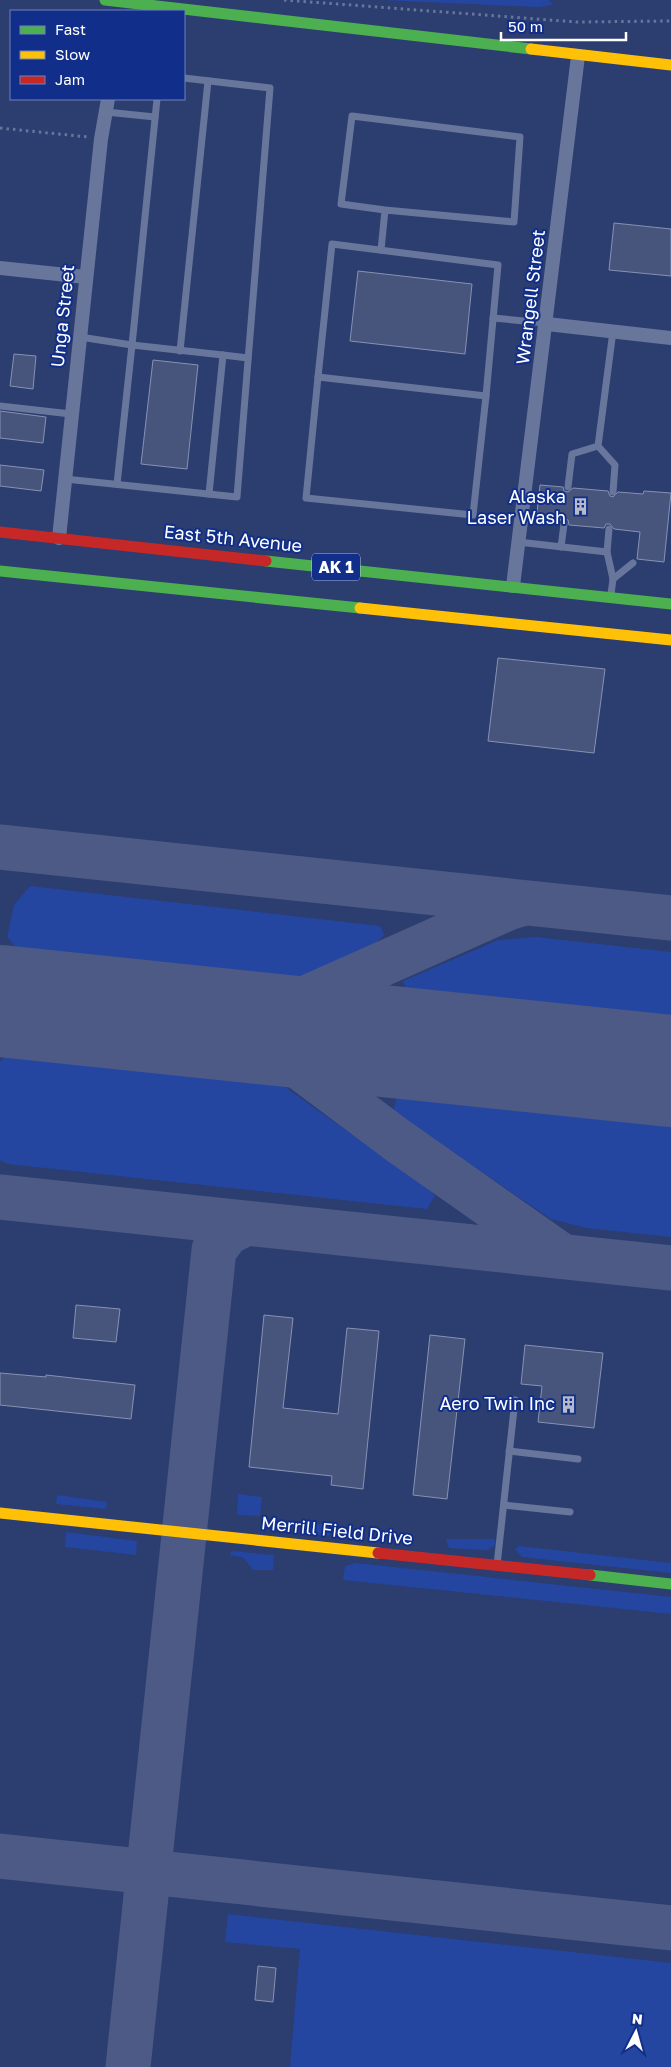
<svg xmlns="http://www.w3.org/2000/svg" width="671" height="2067" viewBox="0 0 671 2067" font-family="'Golos Text',sans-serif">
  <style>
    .green { fill: #2446a1 }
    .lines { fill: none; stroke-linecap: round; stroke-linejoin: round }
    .taxiway { stroke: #4c5a85; stroke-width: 45 }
    .runway { stroke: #4c5a85; stroke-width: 112 }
    .building { fill: #47557d; stroke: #8792b2 }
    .path { stroke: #68769c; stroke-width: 3; stroke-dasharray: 2.5 4; stroke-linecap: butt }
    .lane { stroke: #68769c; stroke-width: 7 }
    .street { stroke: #68769c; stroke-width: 14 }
    .fast { stroke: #4caf50; stroke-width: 11 }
    .slow { stroke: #ffc107; stroke-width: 11 }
    .jam { stroke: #c62828; stroke-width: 11 }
    .labels { text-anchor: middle; stroke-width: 4; stroke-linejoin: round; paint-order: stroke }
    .shield { fill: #112f8a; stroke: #b8c1dc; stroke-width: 1 }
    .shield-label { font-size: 16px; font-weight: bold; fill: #fff }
    .street-label { font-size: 18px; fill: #fff; stroke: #112f8a }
    .poi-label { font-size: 18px; fill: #fff; stroke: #112f8a; text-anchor: end }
  </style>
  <rect width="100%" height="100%" fill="#2c3d6f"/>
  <g class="green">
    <polygon points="380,0 549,0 553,5 538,7"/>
    <polygon points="30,886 380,926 384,935 372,947 293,980 275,984 24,956 7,937 14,905"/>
    <polygon points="536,937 671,952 671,1024 407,992 403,981 498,940"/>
    <polygon points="9,1052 275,1080 428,1188 435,1196 427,1209 8,1164 0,1160 0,1062"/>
    <polygon points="398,1093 671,1121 671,1237 586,1228 551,1219 393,1112"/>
    <polygon points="238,1494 262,1497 260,1516 237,1515"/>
    <polygon points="57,1495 107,1502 106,1509 56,1504"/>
    <polygon points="301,1522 329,1525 331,1530 329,1536 303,1533"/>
    <polygon points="66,1532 137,1541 136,1555 65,1547"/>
    <polygon points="446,1539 495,1539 495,1545 488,1550 449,1548"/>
    <polygon points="519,1546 671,1563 671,1573 522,1557 515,1549"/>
    <polygon points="231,1551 274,1555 273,1570 253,1570 244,1558 230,1555"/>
    <polygon points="356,1563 671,1597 671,1614 343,1580 345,1566"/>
    <polygon points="228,1914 671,1963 671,2067 290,2067 300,1949 225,1942"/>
  </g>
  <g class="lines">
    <g class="taxiway">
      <polyline points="0,847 671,918"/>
      <path d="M 0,983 C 13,995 26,1000 43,1005"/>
      <polyline points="215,1023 259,1039 270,1045 397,1140 559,1254"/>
      <polyline points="215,1023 270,1014 508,908 521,904"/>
      <polyline points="0,1197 671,1268"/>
      <polyline points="0,1856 671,1928"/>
      <polyline points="128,2067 214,1250 227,1233 245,1224"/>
    </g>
    <polyline class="runway" points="0,1001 671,1071"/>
  </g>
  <g class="building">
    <polygon points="614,223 671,229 671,276 609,270"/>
    <polygon points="358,271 472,284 465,354 350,341"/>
    <polygon points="14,354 36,356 33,389 10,386"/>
    <polygon points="153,360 198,365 187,469 141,464"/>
    <polygon points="0,411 46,417 43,443 0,438"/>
    <polygon points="0,465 44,470 41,491 0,486"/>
    <polygon points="540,485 563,487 564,491 568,492 573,488 608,491 610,496 613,497 618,492 643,494 644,491 671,493 664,562 637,559 640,532 614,529 610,524 606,524 604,528 569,525 568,520 564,519 560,520 559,524 536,522"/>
    <polygon points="498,658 605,669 594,753 488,741"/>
    <polygon points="76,1305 120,1309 116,1342 73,1338"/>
    <polygon points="264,1315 293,1318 283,1408 338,1414 347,1328 379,1331 363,1489 331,1485 332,1476 249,1467"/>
    <polygon points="430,1335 465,1339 447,1499 413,1495"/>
    <polygon points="525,1345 603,1353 594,1428 538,1422 542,1386 521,1384"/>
    <polygon points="0,1373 46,1377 46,1375 135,1385 131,1419 0,1405"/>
    <polygon points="258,1966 276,1968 273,2002 255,2000"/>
  </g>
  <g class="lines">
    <g class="path">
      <polyline points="284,0 577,22 671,21"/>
      <polyline points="0,128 88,137"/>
    </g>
    <g class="lane">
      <polyline points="106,112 155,117"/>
      <polygon points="332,244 498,265 486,396 318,377"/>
      <polyline points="381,250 385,210 514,222 520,137 352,116 341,204 385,210"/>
      <polyline points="493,318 546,323"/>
      <polyline points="80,337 132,345 157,99"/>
      <polyline points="180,351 208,81"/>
      <polyline points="223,355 248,358"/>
      <polyline points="318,377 306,498 473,515 486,396"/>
      <polyline points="0,406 71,414"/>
      <polyline points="65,479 237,497 270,88 184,78"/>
      <polyline points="117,484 132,345 223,355 209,494"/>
      <polyline points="568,487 572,454 598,446"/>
      <polyline points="613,492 615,465 598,446 613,331"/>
      <polyline points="609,529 607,552 613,579 611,594"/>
      <polyline points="518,542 607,552"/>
      <polyline points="561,547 564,524"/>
      <polyline points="613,579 633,563"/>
      <polyline points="509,1451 578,1459"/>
      <polyline points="504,1505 570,1512"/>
      <polyline points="497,1565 515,1400"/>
    </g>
    <g class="street">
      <polyline points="0,268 86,277"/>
      <polyline points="547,324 671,338"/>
      <polyline points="59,538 101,139 108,99"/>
      <polyline points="513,586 578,56"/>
    </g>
    <g class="fast">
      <polyline points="105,0 531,49"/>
      <polyline points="266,561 671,604"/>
      <polyline points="0,571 360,608"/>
      <polyline points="590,1575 671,1584"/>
    </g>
    <g class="slow">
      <polyline points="531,49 671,65"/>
      <polyline points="360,608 671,640"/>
      <polyline points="0,1513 378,1553"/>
    </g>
    <g class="jam">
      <polyline points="0,532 266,561"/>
      <polyline points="378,1553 590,1575"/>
    </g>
  </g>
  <defs>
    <symbol id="building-bare" viewBox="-9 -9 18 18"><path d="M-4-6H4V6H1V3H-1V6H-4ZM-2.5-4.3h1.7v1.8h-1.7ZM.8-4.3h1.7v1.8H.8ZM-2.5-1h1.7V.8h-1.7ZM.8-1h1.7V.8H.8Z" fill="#b5bbcd" stroke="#112f8a" stroke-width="2.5" paint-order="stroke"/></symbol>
  </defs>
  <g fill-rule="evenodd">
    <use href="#building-bare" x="568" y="494" width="25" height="25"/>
    <use href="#building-bare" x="556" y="1392" width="25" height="25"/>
  </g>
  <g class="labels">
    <rect class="shield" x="312" y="553.5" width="48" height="27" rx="4"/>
    <g class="shield-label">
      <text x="336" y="573">AK 1</text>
    </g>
    <g class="street-label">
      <text transform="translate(531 297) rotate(-83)" y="6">Wrangell Street</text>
      <text transform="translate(63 316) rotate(-84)" y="6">Unga Street</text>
      <text transform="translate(233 539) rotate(6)" y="6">East 5th Avenue</text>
      <text transform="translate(337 1531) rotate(6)" y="6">Merrill Field Drive</text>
    </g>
    <g class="poi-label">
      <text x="566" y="503">Alaska<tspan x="566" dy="21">Laser Wash</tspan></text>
      <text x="555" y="1410">Aero Twin Inc</text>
    </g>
  </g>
  <rect x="10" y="10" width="175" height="90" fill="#112f8a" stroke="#7082b9"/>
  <rect x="20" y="26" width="25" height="8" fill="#4caf50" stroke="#7082b9"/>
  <text x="55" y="35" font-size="15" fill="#ffffff">Fast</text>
  <rect x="20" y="51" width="25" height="8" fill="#ffc107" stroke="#7082b9"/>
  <text x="55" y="60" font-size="15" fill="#ffffff">Slow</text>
  <rect x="20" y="76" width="25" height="8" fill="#c62828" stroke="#7082b9"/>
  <text x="55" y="85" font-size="15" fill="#ffffff">Jam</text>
  <g transform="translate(636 2032) rotate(6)" stroke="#112f8a" stroke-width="4" paint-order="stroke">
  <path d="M0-4L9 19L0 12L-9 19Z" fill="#ffffff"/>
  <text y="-8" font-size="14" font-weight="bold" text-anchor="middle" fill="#ffffff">N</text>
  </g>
  <path d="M501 32v8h125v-8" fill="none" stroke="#ffffff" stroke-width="2.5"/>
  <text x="508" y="32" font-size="15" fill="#ffffff" stroke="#112f8a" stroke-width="4" paint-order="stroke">50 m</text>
</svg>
